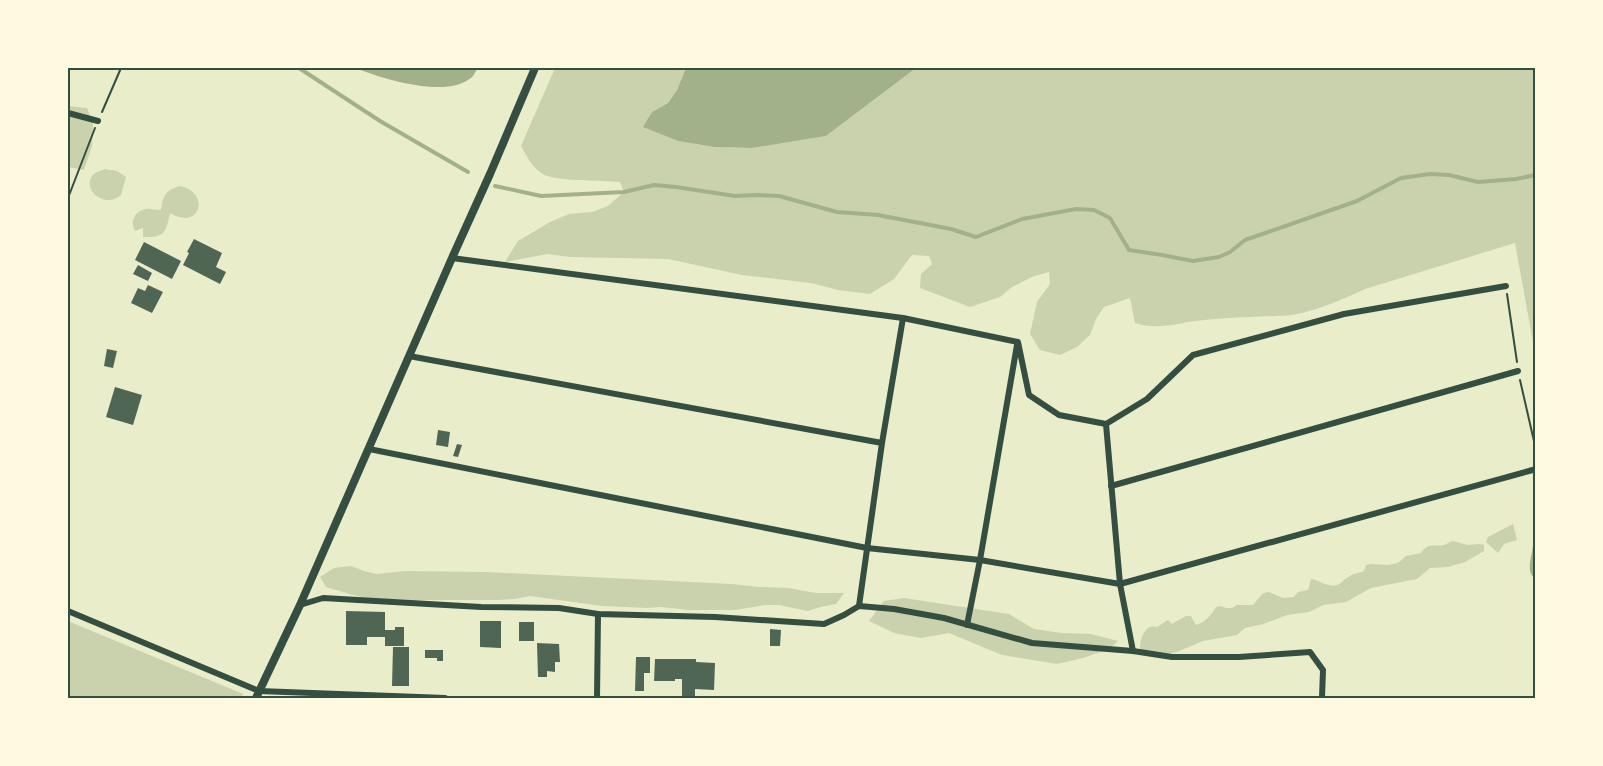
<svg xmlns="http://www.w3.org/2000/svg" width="1603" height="766" viewBox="0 0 1603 766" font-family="'Asap Condensed',sans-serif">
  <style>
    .green { fill: #cad2ad }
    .water { fill: #a3b18a }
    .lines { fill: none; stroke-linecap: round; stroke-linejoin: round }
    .stream { stroke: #a3b18a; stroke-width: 4 }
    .building { fill: #4f6655 }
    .path { stroke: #344e41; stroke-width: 2 }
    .minor { stroke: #344e41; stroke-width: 6 }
    .secondary { stroke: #344e41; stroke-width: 8 }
    .neatline { fill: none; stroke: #344e41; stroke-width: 2 }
  </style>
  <rect width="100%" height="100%" fill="#e9edc9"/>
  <g class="green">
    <path d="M 555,68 L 686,68 L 677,90 L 668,103 L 652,112 L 644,127 L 678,141 L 714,147 L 752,148 L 826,136 L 916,68 L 1535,68 L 1535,353 L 1515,243 L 1365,289 C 1342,300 1318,310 1292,315 C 1263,317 1233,317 1204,320 C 1180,322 1158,331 1135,323 L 1130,298 L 1104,307 L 1096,319 L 1090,335 L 1077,347 L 1060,355 L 1040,350 L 1030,334 L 1037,302 L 1050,284 L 1049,272 L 1034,276 L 1012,287 L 1000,297 L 970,307 L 920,288 L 921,274 L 932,264 L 929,256 L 912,255 L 894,279 L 870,294 L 838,290 L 811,283 L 742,275 L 668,259 L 570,257 L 547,254 L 505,262 L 518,241 L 550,222 L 569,214 L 592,212 L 608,206 L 624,192 L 620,182 C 601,180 561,182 545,175 C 533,170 527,156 521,146 Z"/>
    <polygon points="68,106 87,108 93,123 92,146 84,170 68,167"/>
    <path d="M 105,169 L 117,171 L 126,177 L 121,195 C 106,209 82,191 92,176 C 95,172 101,171 105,169 Z"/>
    <path d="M 181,186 C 211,194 200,231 170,213 C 166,232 165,238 143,237 L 143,228 L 135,231 C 130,222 134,211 146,209 C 150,208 156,210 161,210 C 163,196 166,189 181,186 Z"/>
    <polygon points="1513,524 1517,540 1504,544 1498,553 1486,542 1488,537"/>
    <path d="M 1453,541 L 1468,545 L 1479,544 L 1484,545 L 1484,551 L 1465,562 L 1448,567 L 1430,568 L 1417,579 L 1371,588 L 1346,602 L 1323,605 L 1309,612 L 1287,615 L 1263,624 L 1245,628 L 1237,635 L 1203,641 L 1177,652 L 1161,655 L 1140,649 C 1140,642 1142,631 1150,627 C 1157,625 1154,629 1160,625 C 1163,624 1165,621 1168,620 L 1172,624 L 1186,616 L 1191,616 L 1196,625 C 1206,622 1211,615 1216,607 L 1221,606 L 1226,608 L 1232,608 L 1237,605 L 1253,605 L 1263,593 L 1269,592 L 1283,598 L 1294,597 L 1298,592 L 1308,590 L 1311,579 C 1318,580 1322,584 1329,585 C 1341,588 1341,580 1350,576 C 1354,573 1359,573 1364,571 L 1366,565 L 1371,564 L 1388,565 L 1398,563 L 1406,556 L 1421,553 C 1428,542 1434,547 1444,545 C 1447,544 1450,542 1453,541 Z"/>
    <polygon points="351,566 364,571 377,574 405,571 485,572 732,584 759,587 788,588 816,593 844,593 836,604 821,607 808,611 779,605 765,605 735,610 689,610 661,607 647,608 602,606 530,596 515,599 499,600 410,600 367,598 353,595 326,587 320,577 334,568"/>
    <polygon points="904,598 1009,614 1034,629 1062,633 1091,634 1118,641 1109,649 1083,658 1057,664 1002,655 949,633 921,638 894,633 869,621 884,601"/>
    <polygon points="68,621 243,694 241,698 68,698"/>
  </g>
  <g class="water">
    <path d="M 356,68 L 478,68 C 476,70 475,73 473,76 C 450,100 382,79 356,68 Z"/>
    <polygon points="686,68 916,68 826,136 752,148 714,147 678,141 643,127 652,112 668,103 677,90"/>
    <path d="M 1535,539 L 1535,579 C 1524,569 1534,554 1533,541 Z"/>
  </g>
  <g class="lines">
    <g class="stream">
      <polyline points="299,68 380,121 468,172"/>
      <polyline points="495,186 541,196 624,192 654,185 676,187 735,196 758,195 779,196 837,212 878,215 951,229 976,237 1022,219 1076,209 1094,210 1110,218 1129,250 1162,255 1193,261 1219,257 1230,252 1245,240 1357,201 1401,178 1430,174 1449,175 1478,182 1516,179 1536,175"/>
    </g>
  </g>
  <g class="building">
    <polygon points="194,239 222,253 216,267 226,272 220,284 183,265 189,253 187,252"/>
    <polygon points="144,242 181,261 172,279 135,260"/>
    <polygon points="138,265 152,273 148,281 133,274"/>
    <polygon points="148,285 163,292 152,313 131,303 138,288 145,291"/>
    <polygon points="107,349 117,351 113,368 104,366"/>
    <polygon points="115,387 142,395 133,425 106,417"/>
    <polygon points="438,430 450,432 448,447 436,445"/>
    <polygon points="457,444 462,445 458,457 453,456"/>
    <polygon points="346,611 385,612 385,630 395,630 395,627 404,627 404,646 385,646 385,637 367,637 367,645 346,645"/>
    <polygon points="480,621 501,621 501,648 480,647"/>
    <rect x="519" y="622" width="15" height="19"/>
    <polygon points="770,629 781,630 780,646 770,646"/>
    <polygon points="537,643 559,644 560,662 555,662 555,672 547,671 547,677 538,677"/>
    <polygon points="393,647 409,647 409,686 392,686"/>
    <polygon points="425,650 443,650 443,661 437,661 437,658 425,658"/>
    <polygon points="636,657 650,657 650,673 644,673 644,691 635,691"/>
    <polygon points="655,659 696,659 696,662 715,663 714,690 695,689 695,698 682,697 682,679 675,679 675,681 654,681"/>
  </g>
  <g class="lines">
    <g class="path">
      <polyline points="102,112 121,68"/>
      <polyline points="68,198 95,128"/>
      <polyline points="1507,294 1517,362"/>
      <polyline points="1520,380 1536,450"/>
    </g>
    <g class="minor">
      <polyline points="68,113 98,121"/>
      <polyline points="452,258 903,318 1018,342 1029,395 1059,415 1106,424"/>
      <polyline points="409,356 882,443"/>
      <polyline points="369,449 867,548 980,560 1120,584 1536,469"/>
      <polyline points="1111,486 1518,371"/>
      <polyline points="300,605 323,598 481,607 559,608 598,614 715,617 824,624 844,615 859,606 894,609 944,618 1032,643 1133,651 1172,657 1239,657 1310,652 1323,670 1322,698"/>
      <polyline points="859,606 882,443 903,318"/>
      <polyline points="68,611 259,691 445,698"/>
      <polyline points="967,625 980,560 1017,345"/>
      <polyline points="1133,651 1120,584 1106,424 1147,399 1193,355 1344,314 1506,286"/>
      <polyline points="597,698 598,614"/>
    </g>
    <polyline class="secondary" points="256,698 300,605 452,258 490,174 535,68"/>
  </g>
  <rect width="1603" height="766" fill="none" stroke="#fefae0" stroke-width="138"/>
  <rect x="69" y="69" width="1465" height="628" class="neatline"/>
</svg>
